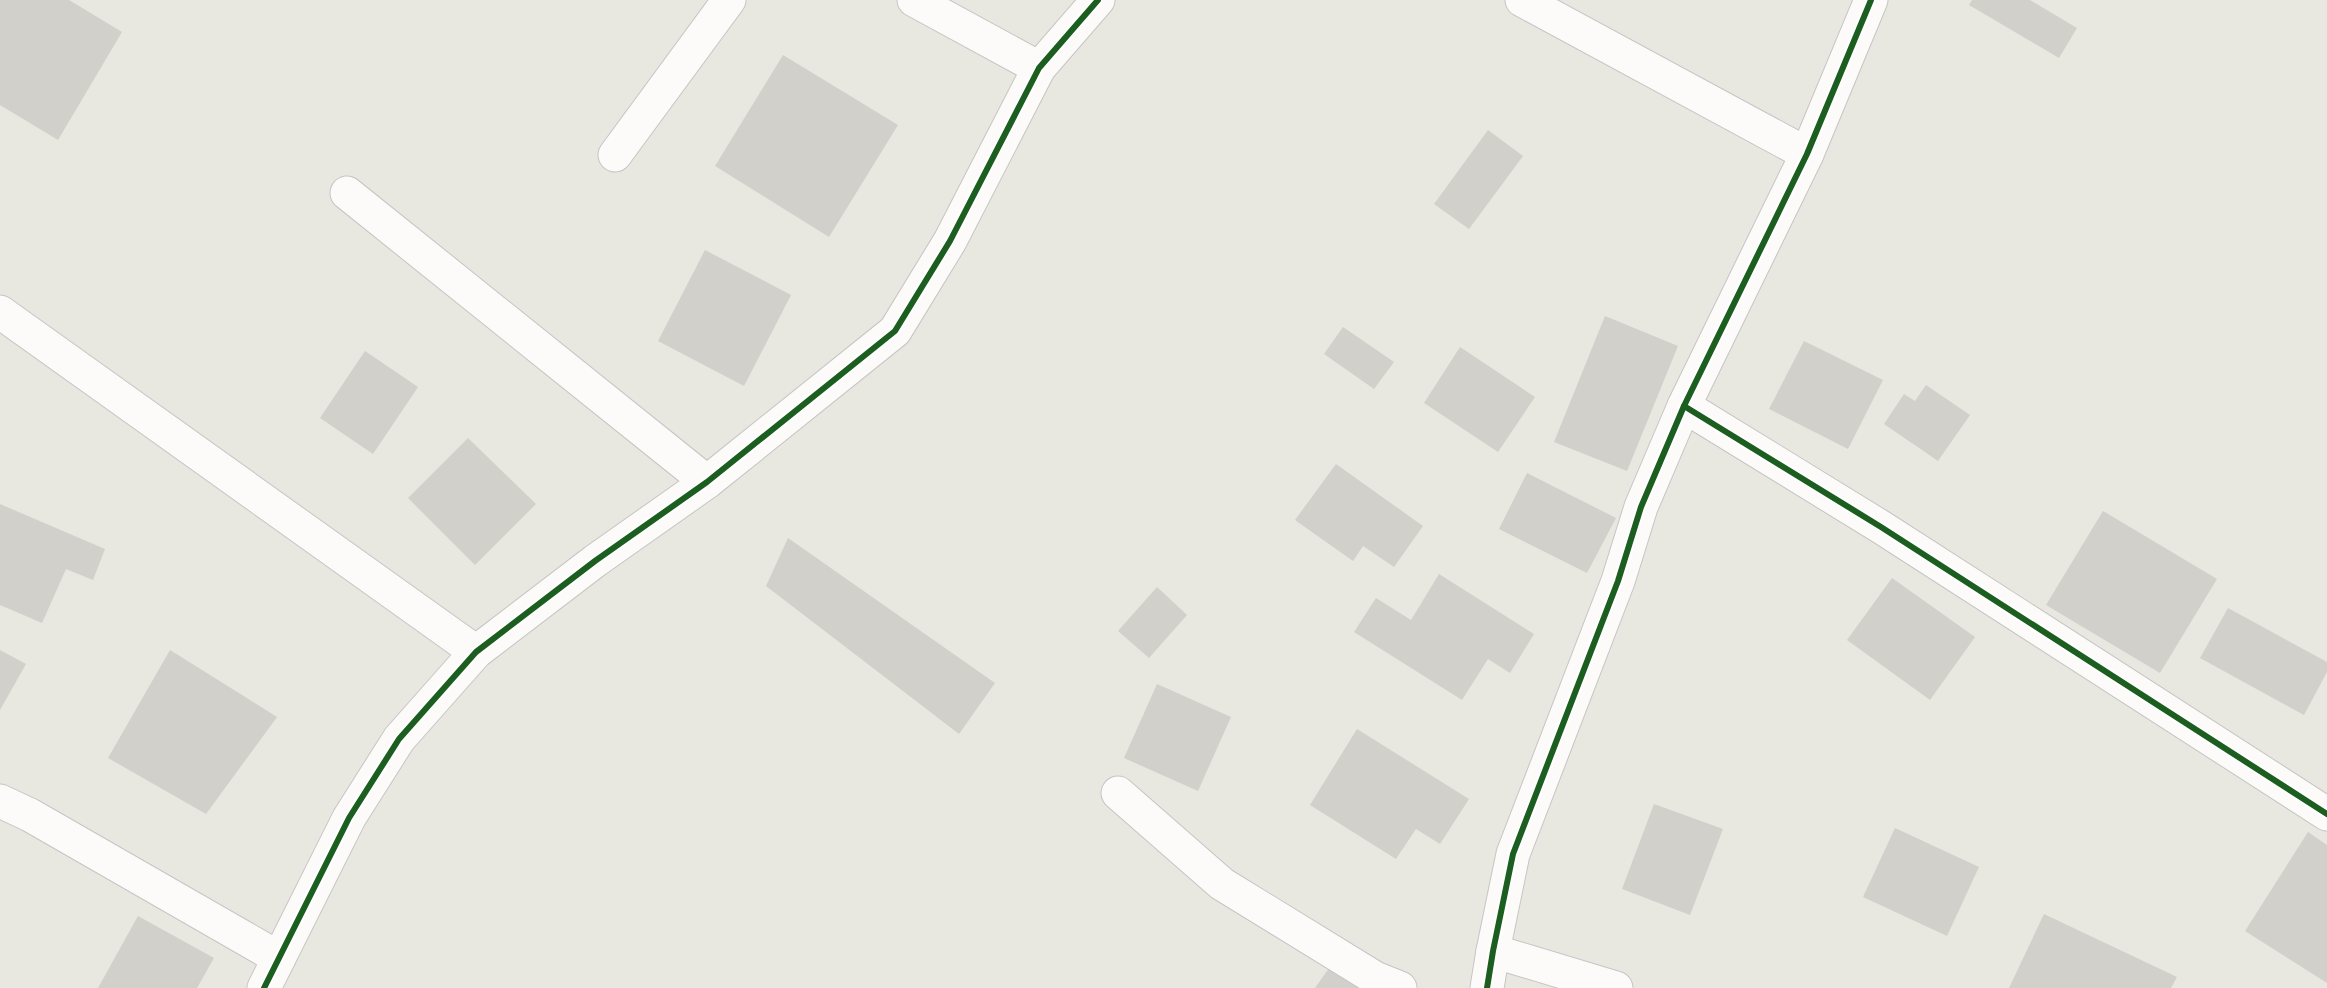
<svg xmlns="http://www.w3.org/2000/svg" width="2327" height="988" viewBox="0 0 2327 988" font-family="'Work Sans',sans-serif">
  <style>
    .building { fill: #d1d0cb }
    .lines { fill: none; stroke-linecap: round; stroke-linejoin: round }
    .minor-casing { stroke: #c6c5c5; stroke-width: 35 }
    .minor { stroke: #fcfbfa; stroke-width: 33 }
    .cycleway-casing { stroke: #fff; stroke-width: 10 }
    .cycleway { stroke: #1b5e20; stroke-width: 6 }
  </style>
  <rect width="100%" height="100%" fill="#e8e7e0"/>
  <g class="building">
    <polygon points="0,0 69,0 122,32 58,140 0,105"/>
    <polygon points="1972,0 2030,0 2077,28 2059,58 1969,5"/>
    <polygon points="783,55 898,125 829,237 715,166"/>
    <polygon points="1488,130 1523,156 1469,229 1434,204"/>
    <polygon points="705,250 791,295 744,386 658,341"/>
    <polygon points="1605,316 1678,346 1627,471 1554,442"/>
    <polygon points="1343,327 1394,362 1374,389 1324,354"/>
    <polygon points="1804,341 1883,380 1848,449 1769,409"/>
    <polygon points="1460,347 1535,397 1498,452 1424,403"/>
    <polygon points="365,351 418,387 373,454 320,418"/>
    <polygon points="1926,385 1970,415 1938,461 1884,424 1904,394 1915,401"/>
    <polygon points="468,438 536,504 475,565 408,498"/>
    <polygon points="1336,464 1423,526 1394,567 1363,546 1353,561 1295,520"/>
    <polygon points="1527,473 1616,518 1587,573 1499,529"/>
    <polygon points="0,504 105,549 93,580 66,569 42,623 0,605"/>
    <polygon points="2103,511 2217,579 2160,673 2046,605"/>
    <polygon points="788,538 995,683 959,734 766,586"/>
    <polygon points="1439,574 1534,634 1510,673 1488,659 1462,700 1354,632 1376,598 1411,620"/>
    <polygon points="1892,578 1975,637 1930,700 1847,640"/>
    <polygon points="1157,587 1187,615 1149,658 1118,631"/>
    <polygon points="2228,608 2327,662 2327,672 2304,715 2200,658"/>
    <polygon points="0,650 26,664 0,710"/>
    <polygon points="170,650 277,717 206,814 108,758"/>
    <polygon points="1157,684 1231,717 1198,791 1124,758"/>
    <polygon points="1357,729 1469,799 1440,844 1416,829 1396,859 1310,805"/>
    <polygon points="1654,804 1723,829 1690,915 1622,889"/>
    <polygon points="1895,828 1979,867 1947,936 1863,897"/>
    <polygon points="2308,832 2327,845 2327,983 2245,931"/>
    <polygon points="2044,914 2177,977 2171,988 2009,988"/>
    <polygon points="138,916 214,958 197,988 98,988"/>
    <polygon points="1332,964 1366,988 1315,988"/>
  </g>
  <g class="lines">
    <defs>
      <g id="minor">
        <polyline points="914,0 1039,68"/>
        <polyline points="1522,0 1807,154"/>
        <polyline points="615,155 729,0"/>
        <polyline points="347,193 707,482"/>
        <polyline points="0,312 476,652"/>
        <polyline points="1684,406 1881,527 2327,814"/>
        <polyline points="1118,793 1222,884 1375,978 1400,988"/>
        <polyline points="0,801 30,815 279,958"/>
        <polyline points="1493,951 1616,988"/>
        <polyline points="264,988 349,818 399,739 476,652 595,561 707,482 895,331 950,241 1039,68 1098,0"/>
        <polyline points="1487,988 1493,951 1513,854 1618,581 1641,507 1684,406 1807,154 1871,0"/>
      </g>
    </defs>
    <use href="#minor" class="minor-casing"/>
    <use href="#minor" class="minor"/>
    <defs>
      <g id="cycleway">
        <polyline points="1684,406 1881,527 2327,814"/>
        <polyline points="264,988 349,818 399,739 476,652 595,561 707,482 895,331 950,241 1039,68 1098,0"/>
        <polyline points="1487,988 1493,951 1513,854 1618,581 1641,507 1684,406 1807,154 1871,0"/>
      </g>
    </defs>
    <use href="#cycleway" class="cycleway-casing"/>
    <use href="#cycleway" class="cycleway"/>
  </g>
</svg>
